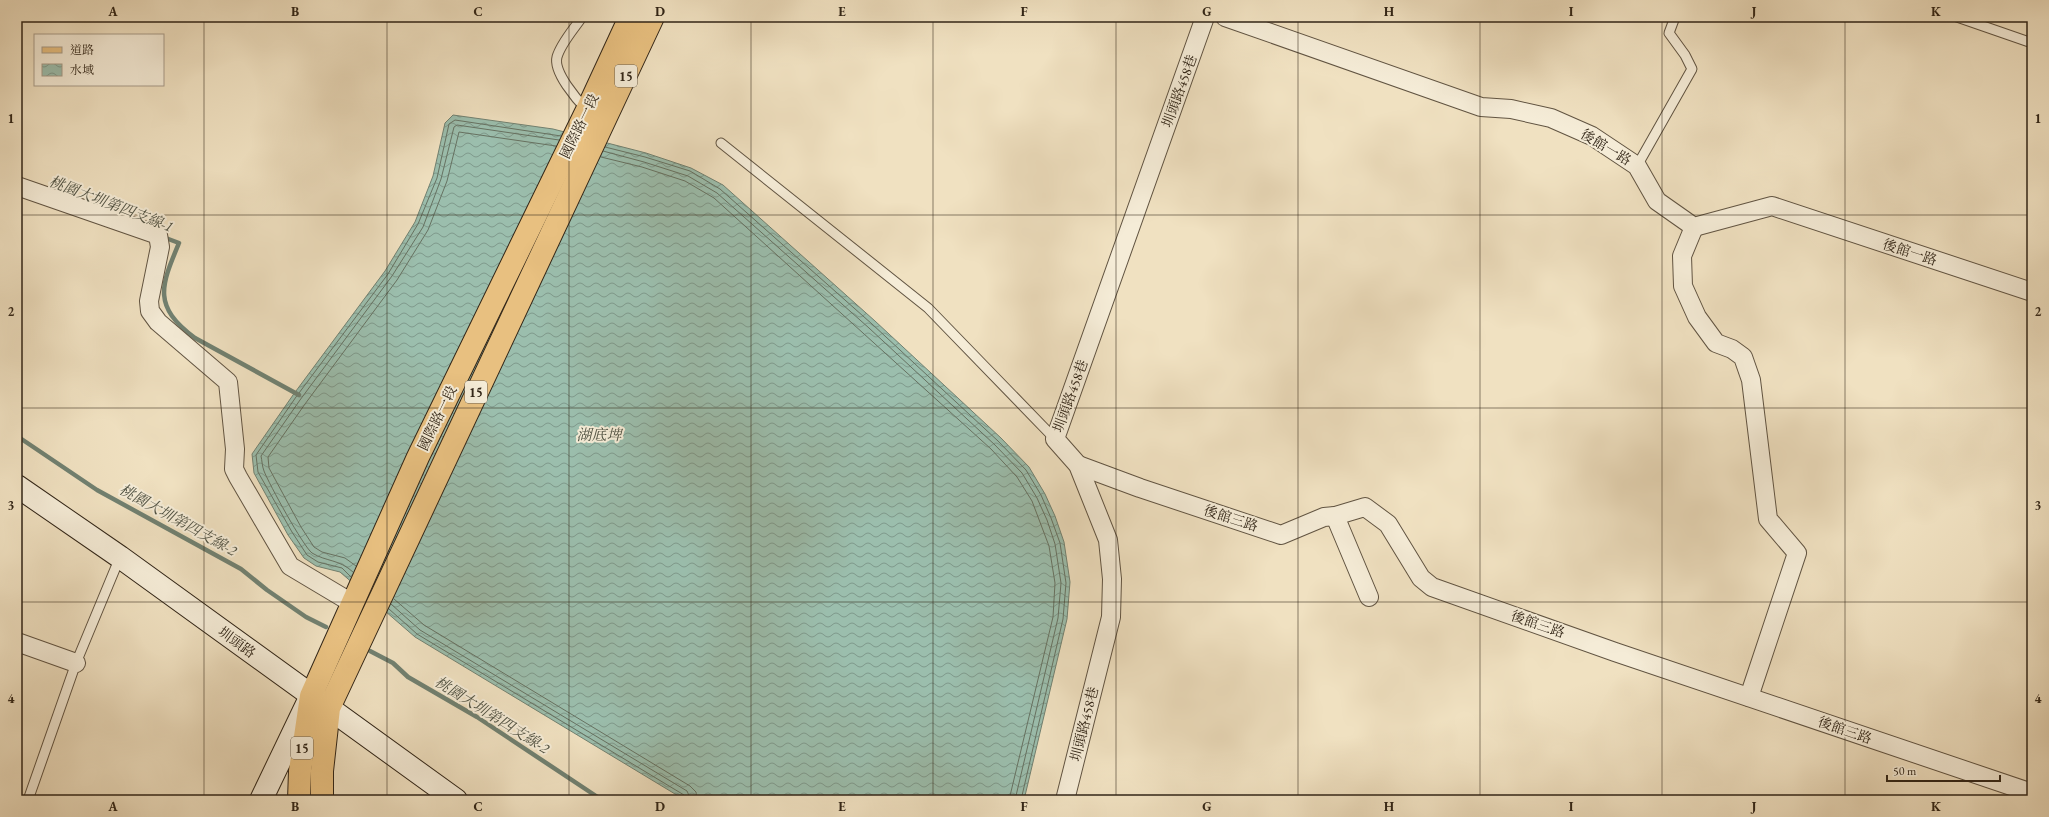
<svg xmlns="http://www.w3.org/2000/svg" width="2049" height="817" viewBox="0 0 2049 817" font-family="'EB Garamond','Noto Serif TC',serif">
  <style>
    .water { fill: url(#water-waves); stroke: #718171 }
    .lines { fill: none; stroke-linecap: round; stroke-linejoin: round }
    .shore { stroke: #667262; stroke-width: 1 }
    .stream { stroke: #718171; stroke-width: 4.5 }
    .lane-casing { stroke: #615442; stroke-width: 11 }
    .street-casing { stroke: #615442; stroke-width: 20 }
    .secondary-casing { stroke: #312517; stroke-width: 24 }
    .primary-casing { stroke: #312517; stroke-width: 24 }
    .lane { stroke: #f5ecd7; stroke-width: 9 }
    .street { stroke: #f5ecd7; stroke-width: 18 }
    .secondary { stroke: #f5ecd7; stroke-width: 22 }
    .primary { stroke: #e8c080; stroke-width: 22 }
    .grid { fill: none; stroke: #312517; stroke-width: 1; stroke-opacity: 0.55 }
    .labels { text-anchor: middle; stroke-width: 4; stroke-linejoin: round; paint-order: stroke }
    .shield { fill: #f5ecd7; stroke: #6c6151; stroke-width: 1 }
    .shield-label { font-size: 13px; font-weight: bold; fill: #312517 }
    .street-label { font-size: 14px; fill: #312517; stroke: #f5ecd7 }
    .water-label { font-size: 15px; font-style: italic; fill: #515344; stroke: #f5ecd7 }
    .neatline { fill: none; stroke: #312517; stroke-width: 1.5 }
    .grid-label { font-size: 13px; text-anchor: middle; font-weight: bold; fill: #312517 }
  </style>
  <defs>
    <pattern id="water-waves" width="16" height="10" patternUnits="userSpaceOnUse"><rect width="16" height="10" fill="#9bbead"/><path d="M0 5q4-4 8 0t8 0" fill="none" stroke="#7f9a8c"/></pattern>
  </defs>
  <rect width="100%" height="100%" fill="#f0e1c1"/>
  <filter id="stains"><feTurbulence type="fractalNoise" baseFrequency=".005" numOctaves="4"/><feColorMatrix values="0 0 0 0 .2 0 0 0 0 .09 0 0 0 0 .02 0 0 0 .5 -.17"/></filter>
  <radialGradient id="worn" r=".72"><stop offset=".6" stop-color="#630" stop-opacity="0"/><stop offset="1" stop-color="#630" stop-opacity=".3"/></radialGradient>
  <polygon class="water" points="453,115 553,129 646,153 691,168 723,185 875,321 1001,438 1029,467 1045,494 1055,516 1064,542 1070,582 1067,619 1024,800 685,800 415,637 340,572 316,566 304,558 288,535 254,473 252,454 293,395 385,271 415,222 433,176 445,123"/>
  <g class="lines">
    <g class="shore">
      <polyline points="605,147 645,157 690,171 720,189 872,324 998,441 1026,470 1041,495 1051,518 1060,543 1066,583 1063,619 1021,800"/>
      <polyline points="603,151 644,162 688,176 717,193 869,328 995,445 1022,473 1037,498 1047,520 1055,544 1061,583 1058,618 1015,800"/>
      <polyline points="601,157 642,167 685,181 714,198 991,449 1017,477 1032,501 1049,546 1055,583 1053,617 1009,800"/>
      <polyline points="356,566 345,558 322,552 314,547 301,527 269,468 268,457 305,404 397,280 428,230 447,181 459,132 556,146"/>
      <path d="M 353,572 C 339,559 327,562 312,553 C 303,546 269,484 264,471 C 262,466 262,460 261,456 L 300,400 L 392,276 L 423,227 L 441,179 L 454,127 L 457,125 L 559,140"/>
      <polyline points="351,577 342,568 318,562 307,555 292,532 258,472 256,455 296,397 388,274 418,224 437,178 449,124 455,120 561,136"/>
      <polyline points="394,599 424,625 690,786 696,792 697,800"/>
      <polyline points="391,604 420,630 687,791 691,800"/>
      <polyline points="389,609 417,634 684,795 686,800"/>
    </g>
    <g class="stream">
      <path d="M 163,237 L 179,243 C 161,286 152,306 195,338 L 299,395"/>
      <polyline points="17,436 97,490 241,569 267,590 306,617 326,627"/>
      <polyline points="370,651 393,663 408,677 477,717 602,800"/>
    </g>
    <defs>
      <g id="lane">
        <path d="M 582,17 C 574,29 561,43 557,57 C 553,72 577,100 587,110"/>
        <polyline points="1957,17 2032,43"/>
        <polyline points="721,143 928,308 1055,439"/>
        <polyline points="1637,166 1692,69 1685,55 1669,33 1675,17"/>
        <polyline points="28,800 76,663 120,557"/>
      </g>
      <g id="street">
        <polyline points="1225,17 1481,107 1511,109 1551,118 1592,136 1637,166 1657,201 1694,227 1772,206 2032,292"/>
        <polyline points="17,186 158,235 160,247 149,301 150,311 158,322 228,382 235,449 234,469 238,477 290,566 352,603"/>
        <polyline points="1694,227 1682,256 1683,286 1697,317 1716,343 1732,349 1743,357 1751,380 1768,519 1797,553 1749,697"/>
        <polyline points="1078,465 1140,488 1281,535 1324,517 1335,516 1365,507 1388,524 1421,578 1432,587 1615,652 2032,793"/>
        <polyline points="1335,516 1369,597"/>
        <polyline points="17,642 76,663"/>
        <polyline points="1065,800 1111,617 1112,579 1108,540 1078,465 1055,439 1205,17"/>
      </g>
      <g id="secondary">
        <polyline points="17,486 120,557 456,800"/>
        <polyline points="261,800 308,702"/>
      </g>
      <g id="primary">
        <polyline points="299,800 300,771 311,696 418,457 587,110 630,17"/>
        <polyline points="322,800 322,771 329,708 653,17"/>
      </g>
    </defs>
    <use href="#lane" class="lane-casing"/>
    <use href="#street" class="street-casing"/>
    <use href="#secondary" class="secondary-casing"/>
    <use href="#primary" class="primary-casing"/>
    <use href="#lane" class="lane"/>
    <use href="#street" class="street"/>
    <use href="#secondary" class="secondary"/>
    <use href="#primary" class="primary"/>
  </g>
  <path class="grid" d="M 204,17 L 204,800M 387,17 L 387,800M 569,17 L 569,800M 751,17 L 751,800M 933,17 L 933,800M 1116,17 L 1116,800M 1298,17 L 1298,800M 1480,17 L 1480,800M 1662,17 L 1662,800M 1845,17 L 1845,800M 17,215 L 2032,215M 17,408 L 2032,408M 17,602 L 2032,602"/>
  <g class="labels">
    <g class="shield">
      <rect x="615" y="65" width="22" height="22" rx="3"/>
      <rect x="465" y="381" width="22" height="22" rx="3"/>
      <rect x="291" y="737" width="22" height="22" rx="3"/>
    </g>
    <g class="shield-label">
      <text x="626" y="81">15</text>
      <text x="476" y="397">15</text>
      <text x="302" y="753">15</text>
    </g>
    <g class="street-label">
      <text transform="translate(1179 91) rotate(-70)" y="5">圳頭路458巷</text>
      <text transform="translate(579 126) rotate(-64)" y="5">國際路一段</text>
      <text transform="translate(1606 147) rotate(31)" y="5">後館一路</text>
      <text transform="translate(1910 252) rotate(18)" y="5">後館一路</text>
      <text transform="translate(1070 396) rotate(-70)" y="5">圳頭路458巷</text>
      <text transform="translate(437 418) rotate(-64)" y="5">國際路一段</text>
      <text transform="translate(1231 518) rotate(18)" y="5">後館三路</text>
      <text transform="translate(1538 624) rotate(19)" y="5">後館三路</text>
      <text transform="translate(237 642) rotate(36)" y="5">圳頭路</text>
      <text transform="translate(1084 724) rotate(-76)" y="5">圳頭路458巷</text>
      <text transform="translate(1845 730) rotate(19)" y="5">後館三路</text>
    </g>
    <g class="water-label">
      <text transform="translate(111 204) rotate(21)" y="5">桃園大圳第四支線-1</text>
      <text x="599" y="440">湖底埤</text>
      <text transform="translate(178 520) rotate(29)" y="5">桃園大圳第四支線-2</text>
      <text transform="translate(492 715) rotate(32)" y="5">桃園大圳第四支線-2</text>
    </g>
  </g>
  <rect width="2049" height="817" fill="none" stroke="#f0e1c1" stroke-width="44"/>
  <rect x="34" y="34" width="130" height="52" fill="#f5ecd7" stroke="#a79c8a"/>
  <rect x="42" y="47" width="20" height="6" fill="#e8c080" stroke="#a79c8a"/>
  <text x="70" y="54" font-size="12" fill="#312517">道路</text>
  <rect x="42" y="64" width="20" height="12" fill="url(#water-waves)" stroke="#a79c8a"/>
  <text x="70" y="74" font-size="12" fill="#312517">水域</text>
  <path d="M1887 775v6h113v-6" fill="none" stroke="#312517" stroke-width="2"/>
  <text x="1893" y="775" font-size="12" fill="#312517" stroke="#f5ecd7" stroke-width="3" paint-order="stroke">50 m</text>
  <rect x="22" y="22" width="2005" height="773" class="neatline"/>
  <g class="grid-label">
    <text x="113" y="16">A</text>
    <text x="295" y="16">B</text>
    <text x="478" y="16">C</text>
    <text x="660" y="16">D</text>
    <text x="842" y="16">E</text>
    <text x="1024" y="16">F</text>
    <text x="1207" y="16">G</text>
    <text x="1389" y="16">H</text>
    <text x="1571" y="16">I</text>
    <text x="1754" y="16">J</text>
    <text x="1936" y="16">K</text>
    <text x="11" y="123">1</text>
    <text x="2038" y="123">1</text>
    <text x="11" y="316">2</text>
    <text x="2038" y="316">2</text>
    <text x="11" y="510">3</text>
    <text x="2038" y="510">3</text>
    <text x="11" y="703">4</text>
    <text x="2038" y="703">4</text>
    <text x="113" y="811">A</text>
    <text x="295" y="811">B</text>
    <text x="478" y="811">C</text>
    <text x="660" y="811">D</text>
    <text x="842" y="811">E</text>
    <text x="1024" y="811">F</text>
    <text x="1207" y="811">G</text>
    <text x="1389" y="811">H</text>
    <text x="1571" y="811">I</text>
    <text x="1754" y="811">J</text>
    <text x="1936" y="811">K</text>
  </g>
  <rect width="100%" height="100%" filter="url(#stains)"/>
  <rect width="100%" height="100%" fill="url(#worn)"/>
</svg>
